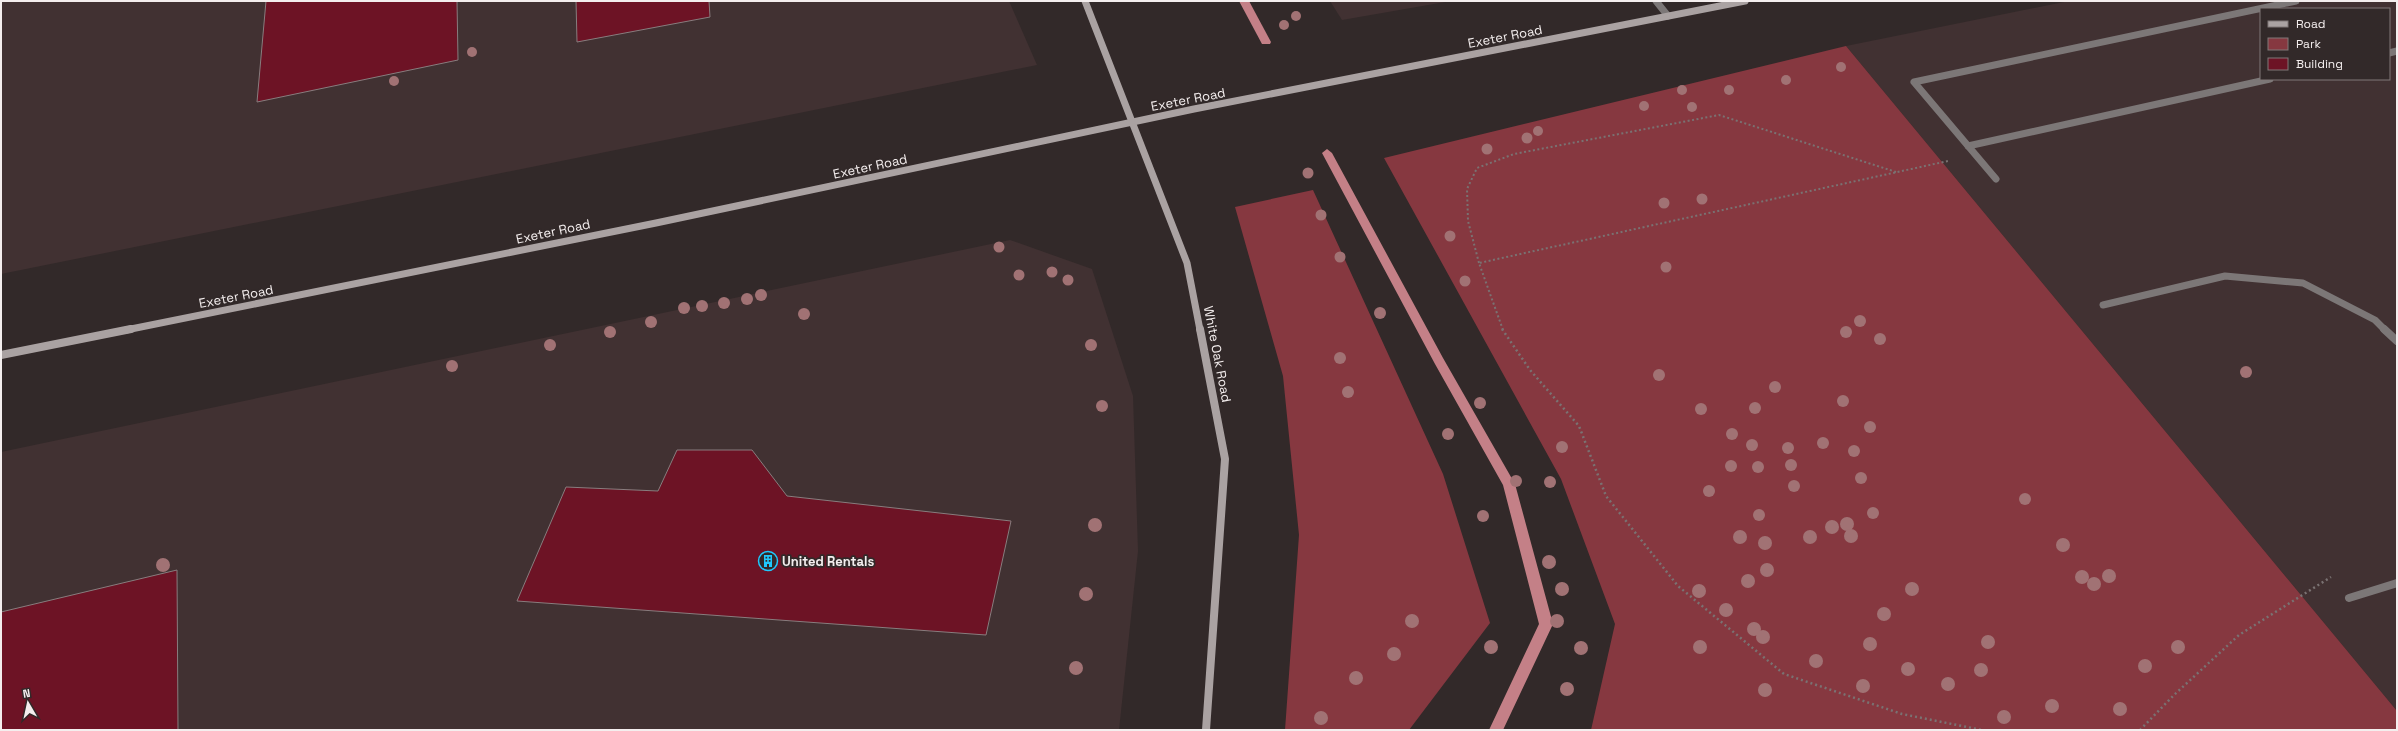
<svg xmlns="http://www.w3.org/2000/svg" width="2398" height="731" viewBox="0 0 2398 731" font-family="'Space Grotesk',sans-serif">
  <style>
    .built { fill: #413132; fill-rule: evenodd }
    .green { fill: #863840 }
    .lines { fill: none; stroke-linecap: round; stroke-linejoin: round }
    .stream { fill: #c48087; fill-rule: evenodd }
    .building { fill: #6d1325; stroke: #887d7e }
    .path-far1 { stroke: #7a7272; stroke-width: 2; stroke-dasharray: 2 2.5; stroke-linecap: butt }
    .path { stroke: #7a7272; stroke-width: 2.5; stroke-dasharray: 2 3; stroke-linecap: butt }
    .lane-far1 { stroke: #7c7777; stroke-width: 7 }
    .lane { stroke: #7c7777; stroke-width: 8 }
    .secondary-far1 { stroke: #aaa2a2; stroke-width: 7 }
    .secondary { stroke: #aaa2a2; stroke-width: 8 }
    .tree { fill: #a17274 }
    .labels { text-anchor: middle; stroke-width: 3.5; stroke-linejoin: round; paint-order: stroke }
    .street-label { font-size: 13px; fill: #f4eeee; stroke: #322929 }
    .poi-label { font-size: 13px; font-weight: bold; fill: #f4eeee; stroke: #322929; text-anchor: start }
  </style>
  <rect width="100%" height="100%" fill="#322929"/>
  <g class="built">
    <polygon points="1,1 1009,1 1037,65 1,274"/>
    <polygon points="1330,1 1451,1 1342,20"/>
    <path d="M 2069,1 L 2397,1 L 2397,711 L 1846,46 ZM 2261,9 L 2389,9 L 2389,79 L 2261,79 Z"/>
    <polygon points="1010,240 1092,269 1133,396 1138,551 1119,730 1,730 1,452"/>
  </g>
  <g class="green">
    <polygon points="1846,46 2397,711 2397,730 1591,730 1615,624 1561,479 1384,158"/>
    <polygon points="1313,190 1443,474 1490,623 1409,730 1285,730 1299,535 1283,376 1235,207"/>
  </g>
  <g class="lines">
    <g class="stream">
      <polygon points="1239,1 1249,1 1271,42 1270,44 1262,44"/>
      <polygon points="1327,149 1332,153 1443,358 1515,484 1553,624 1503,730 1489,730 1539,624 1503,485 1435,364 1322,153"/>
    </g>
  </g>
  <g class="building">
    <polygon points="266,1 457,1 458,60 257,102"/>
    <polygon points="576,1 709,1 710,17 577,42"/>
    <polygon points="677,450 752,450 787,496 1011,521 986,635 517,601 566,487 658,491"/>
    <polygon points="177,570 178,730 1,730 1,612"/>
  </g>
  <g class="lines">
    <g class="path-far1">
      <polyline points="1479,263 1468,221 1467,189 1477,168 1514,154 1719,115 1896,172"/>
      <polyline points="1503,330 1479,263 1948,161"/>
    </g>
    <g class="path">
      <polyline points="1502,329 1530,370 1579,426 1606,496 1678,586 1784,674 1902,714 1982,730"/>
      <polyline points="2140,730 2174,695 2239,635 2331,577"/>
    </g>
    <g class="lane-far1">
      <polyline points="1656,1 1668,16"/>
      <polyline points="2389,53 2397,51"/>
      <polyline points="1968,146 2270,79"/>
      <polyline points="1996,179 1914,82 2296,1"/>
      <polyline points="2103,305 2225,276 2303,283 2375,320 2385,330"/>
    </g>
    <g class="lane">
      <polyline points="2384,329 2397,341"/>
      <polyline points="2349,598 2397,583"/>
    </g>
    <g class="secondary-far1">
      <polyline points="1085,1 1187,263 1200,330"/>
      <polyline points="126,330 656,223 1194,109 1745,1"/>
    </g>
    <g class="secondary">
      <polyline points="1200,329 1225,459 1206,730"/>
      <polyline points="1,355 131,329"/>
    </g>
  </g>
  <g class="tree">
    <circle cx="1296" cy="16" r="5"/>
    <circle cx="1284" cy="25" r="5"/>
    <circle cx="472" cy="52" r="5"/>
    <circle cx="1841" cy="67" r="5"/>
    <circle cx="1786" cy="80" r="5"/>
    <circle cx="394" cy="81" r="5"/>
    <circle cx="1682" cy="90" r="5"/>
    <circle cx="1729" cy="90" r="5"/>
    <circle cx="1644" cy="106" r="5"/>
    <circle cx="1692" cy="107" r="5"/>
    <circle cx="1538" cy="131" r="5"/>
    <circle cx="1527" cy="138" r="5.5"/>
    <circle cx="1487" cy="149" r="5.5"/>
    <circle cx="1308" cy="173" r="5.5"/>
    <circle cx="1702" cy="199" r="5.5"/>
    <circle cx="1664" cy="203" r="5.5"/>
    <circle cx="1321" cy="215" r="5.5"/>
    <circle cx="1450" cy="236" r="5.5"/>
    <circle cx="999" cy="247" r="5.5"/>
    <circle cx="1340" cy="257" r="5.5"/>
    <circle cx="1666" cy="267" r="5.5"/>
    <circle cx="1052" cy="272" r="5.5"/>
    <circle cx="1019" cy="275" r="5.5"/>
    <circle cx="1068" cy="280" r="5.5"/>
    <circle cx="1465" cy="281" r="5.5"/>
    <circle cx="761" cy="295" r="6"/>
    <circle cx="747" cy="299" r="6"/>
    <circle cx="724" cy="303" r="6"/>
    <circle cx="702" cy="306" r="6"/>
    <circle cx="684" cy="308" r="6"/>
    <circle cx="1380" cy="313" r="6"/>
    <circle cx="804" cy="314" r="6"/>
    <circle cx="1860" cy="321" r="6"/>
    <circle cx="651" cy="322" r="6"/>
    <circle cx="610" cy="332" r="6"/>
    <circle cx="1846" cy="332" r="6"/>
    <circle cx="1880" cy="339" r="6"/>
    <circle cx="550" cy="345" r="6"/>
    <circle cx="1091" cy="345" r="6"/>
    <circle cx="1340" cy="358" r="6"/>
    <circle cx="452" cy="366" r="6"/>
    <circle cx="2246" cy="372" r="6"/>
    <circle cx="1659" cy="375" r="6"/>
    <circle cx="1775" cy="387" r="6"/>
    <circle cx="1348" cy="392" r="6"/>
    <circle cx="1843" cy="401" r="6"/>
    <circle cx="1480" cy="403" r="6"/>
    <circle cx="1102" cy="406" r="6"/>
    <circle cx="1755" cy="408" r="6"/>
    <circle cx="1701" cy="409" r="6"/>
    <circle cx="1870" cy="427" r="6"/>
    <circle cx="1448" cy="434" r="6"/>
    <circle cx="1732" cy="434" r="6"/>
    <circle cx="1823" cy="443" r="6"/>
    <circle cx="1752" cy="445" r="6"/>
    <circle cx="1562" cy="447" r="6"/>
    <circle cx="1788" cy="448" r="6"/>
    <circle cx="1854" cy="451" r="6"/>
    <circle cx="1791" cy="465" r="6"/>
    <circle cx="1731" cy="466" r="6"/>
    <circle cx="1758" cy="467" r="6"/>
    <circle cx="1861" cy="478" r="6"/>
    <circle cx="1516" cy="481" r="6"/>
    <circle cx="1550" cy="482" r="6"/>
    <circle cx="1794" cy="486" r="6"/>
    <circle cx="1709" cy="491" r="6"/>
    <circle cx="2025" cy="499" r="6"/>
    <circle cx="1873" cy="513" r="6"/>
    <circle cx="1759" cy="515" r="6"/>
    <circle cx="1483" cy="516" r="6"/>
    <circle cx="1847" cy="524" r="7"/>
    <circle cx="1095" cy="525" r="7"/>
    <circle cx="1832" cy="527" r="7"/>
    <circle cx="1851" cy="536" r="7"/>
    <circle cx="1740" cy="537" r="7"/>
    <circle cx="1810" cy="537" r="7"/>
    <circle cx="1765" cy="543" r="7"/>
    <circle cx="2063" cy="545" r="7"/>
    <circle cx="1549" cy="562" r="7"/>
    <circle cx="163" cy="565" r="7"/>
    <circle cx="1767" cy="570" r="7"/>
    <circle cx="2109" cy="576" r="7"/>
    <circle cx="2082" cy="577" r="7"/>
    <circle cx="1748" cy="581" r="7"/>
    <circle cx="2094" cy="584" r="7"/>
    <circle cx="1562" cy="589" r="7"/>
    <circle cx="1912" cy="589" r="7"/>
    <circle cx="1699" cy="591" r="7"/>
    <circle cx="1086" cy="594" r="7"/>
    <circle cx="1726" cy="610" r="7"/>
    <circle cx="1884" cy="614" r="7"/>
    <circle cx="1412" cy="621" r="7"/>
    <circle cx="1557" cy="621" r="7"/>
    <circle cx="1754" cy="629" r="7"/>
    <circle cx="1763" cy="637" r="7"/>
    <circle cx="1988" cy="642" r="7"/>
    <circle cx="1870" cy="644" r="7"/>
    <circle cx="1491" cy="647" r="7"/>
    <circle cx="1700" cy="647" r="7"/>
    <circle cx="2178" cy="647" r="7"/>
    <circle cx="1581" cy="648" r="7"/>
    <circle cx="1394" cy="654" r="7"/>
    <circle cx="1816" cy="661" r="7"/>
    <circle cx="2145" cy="666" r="7"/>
    <circle cx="1076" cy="668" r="7"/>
    <circle cx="1908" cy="669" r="7"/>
    <circle cx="1981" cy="670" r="7"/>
    <circle cx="1356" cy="678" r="7"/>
    <circle cx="1948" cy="684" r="7"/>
    <circle cx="1863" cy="686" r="7"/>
    <circle cx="1567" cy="689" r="7"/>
    <circle cx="1765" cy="690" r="7"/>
    <circle cx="2052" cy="706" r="7"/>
    <circle cx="2120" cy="709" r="7"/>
    <circle cx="2004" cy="717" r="7"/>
    <circle cx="1321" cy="718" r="7"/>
  </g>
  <defs>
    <symbol id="building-ring" viewBox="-11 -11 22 22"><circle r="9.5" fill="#322929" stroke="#1fc9fd" stroke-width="1.5"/><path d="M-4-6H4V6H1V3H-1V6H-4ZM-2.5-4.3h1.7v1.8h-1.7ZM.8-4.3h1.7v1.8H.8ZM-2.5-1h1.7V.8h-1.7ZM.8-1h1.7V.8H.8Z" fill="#1fc9fd"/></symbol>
  </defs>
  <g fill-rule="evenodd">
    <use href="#building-ring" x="757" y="550" width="22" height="22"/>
  </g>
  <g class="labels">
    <g class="street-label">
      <text transform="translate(1505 36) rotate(-11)" y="5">Exeter Road</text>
      <text transform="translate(1188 99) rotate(-11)" y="5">Exeter Road</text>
      <text transform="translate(870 166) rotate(-12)" y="5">Exeter Road</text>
      <text transform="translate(553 231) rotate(-12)" y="5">Exeter Road</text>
      <text transform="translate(236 296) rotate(-11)" y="5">Exeter Road</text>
      <text transform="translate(1218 354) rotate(79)" y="5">White Oak Road</text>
    </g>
    <g class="poi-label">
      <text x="782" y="566">United Rentals</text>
    </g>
  </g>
  <rect width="2398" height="731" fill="none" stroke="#f4eeee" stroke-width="4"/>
  <rect x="2260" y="8" width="130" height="72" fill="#322929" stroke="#807878"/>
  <rect x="2268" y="21" width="20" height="6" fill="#aaa2a2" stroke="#807878"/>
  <text x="2296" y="28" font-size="12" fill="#f4eeee">Road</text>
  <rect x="2268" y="38" width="20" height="12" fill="#863840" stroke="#807878"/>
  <text x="2296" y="48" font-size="12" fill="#f4eeee">Park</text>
  <rect x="2268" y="58" width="20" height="12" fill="#6d1325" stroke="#807878"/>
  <text x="2296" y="68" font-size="12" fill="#f4eeee">Building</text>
  <g transform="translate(28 703) rotate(351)" stroke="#322929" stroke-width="3" paint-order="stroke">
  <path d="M0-3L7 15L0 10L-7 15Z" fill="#f4eeee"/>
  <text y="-6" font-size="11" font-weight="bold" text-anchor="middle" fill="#f4eeee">N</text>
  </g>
</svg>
